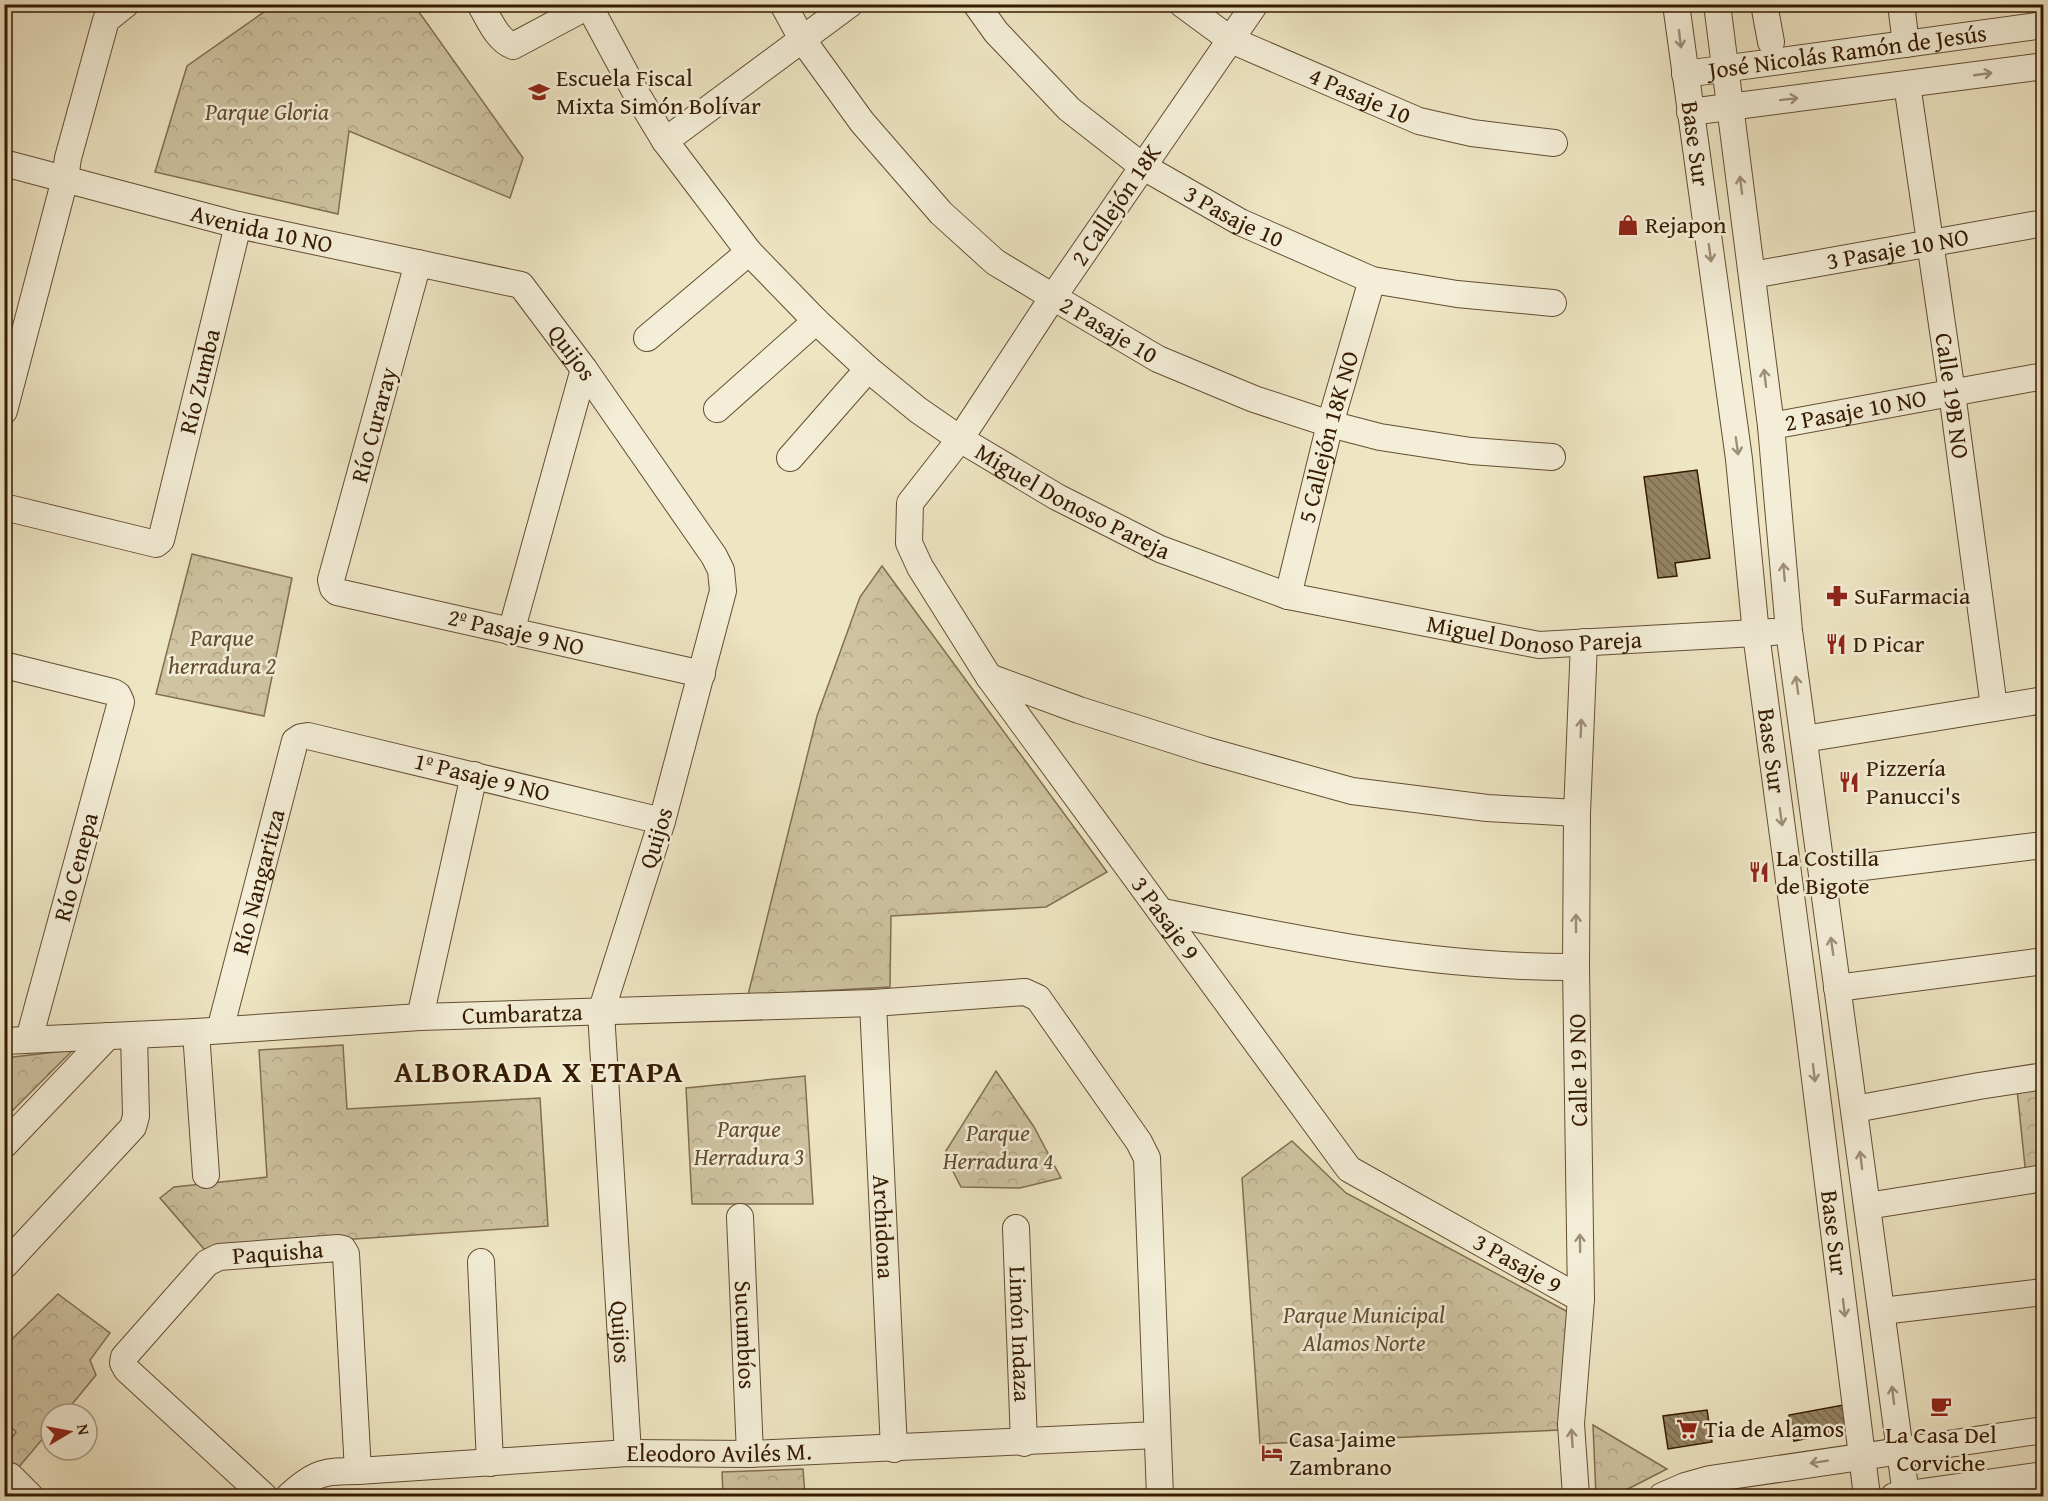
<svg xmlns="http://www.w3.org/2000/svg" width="2048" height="1501" viewBox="0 0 2048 1501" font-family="'Gentium Book Plus',serif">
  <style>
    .park { fill: url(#park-crowns); stroke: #826f51; stroke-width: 1.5 }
    .building { fill: url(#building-back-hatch); stroke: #351b00; stroke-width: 1.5 }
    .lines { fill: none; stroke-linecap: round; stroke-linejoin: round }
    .minor-casing { stroke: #634e31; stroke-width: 28 }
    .minor { stroke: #f4eed8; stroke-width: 26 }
    .oneway { stroke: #9e8f77 }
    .labels { text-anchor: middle; stroke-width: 5; stroke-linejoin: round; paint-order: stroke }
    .street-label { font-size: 24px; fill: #351b00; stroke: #f4eed8 }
    .poi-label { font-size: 24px; fill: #351b00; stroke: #f4eed8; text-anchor: start }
    .park-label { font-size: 24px; font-style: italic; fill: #634d31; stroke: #f4eed8 }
    .district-label { font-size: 30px; font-weight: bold; letter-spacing: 1.5px; fill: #351b00; stroke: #f4eed8 }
  </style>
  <defs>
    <pattern id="park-crowns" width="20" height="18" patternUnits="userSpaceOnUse" patternTransform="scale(1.5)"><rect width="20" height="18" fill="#cfc3a2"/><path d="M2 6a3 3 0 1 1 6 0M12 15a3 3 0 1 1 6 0" fill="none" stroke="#b2a78a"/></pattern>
    <pattern id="building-back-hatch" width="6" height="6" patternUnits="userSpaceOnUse" patternTransform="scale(1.5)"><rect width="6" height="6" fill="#958465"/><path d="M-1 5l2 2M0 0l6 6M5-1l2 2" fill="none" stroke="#7a6b51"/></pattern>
  </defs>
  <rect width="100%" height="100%" fill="#eee5c3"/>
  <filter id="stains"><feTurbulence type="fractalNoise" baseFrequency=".00333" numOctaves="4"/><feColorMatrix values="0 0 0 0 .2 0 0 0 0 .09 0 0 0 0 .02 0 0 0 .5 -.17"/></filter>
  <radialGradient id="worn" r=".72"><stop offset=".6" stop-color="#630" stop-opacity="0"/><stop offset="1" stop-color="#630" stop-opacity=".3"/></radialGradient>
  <g class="park">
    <polygon points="274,5 414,5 523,158 510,198 349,131 338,214 155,172 187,66"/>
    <polygon points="192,554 292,578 264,716 156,694"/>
    <polygon points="882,566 1107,872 1046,907 891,916 890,987 748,995 817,716 860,597"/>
    <polygon points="343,1045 347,1109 540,1098 548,1226 204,1249 160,1198 174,1187 267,1177 259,1050"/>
    <polygon points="73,1050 5,1118 5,1058"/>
    <polygon points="996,1071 1034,1127 1061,1178 1020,1188 961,1187 944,1154"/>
    <polygon points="805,1076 813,1204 692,1204 686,1088"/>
    <polygon points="2043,1078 2043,1174 2026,1176 2016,1080"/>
    <polygon points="1292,1141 1346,1193 1568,1312 1559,1430 1260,1444 1242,1178"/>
    <polygon points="58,1294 110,1333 90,1360 96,1375 64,1414 51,1414 51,1429 18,1468 5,1457 5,1447 16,1432 5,1421 5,1346"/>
    <polygon points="1593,1425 1667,1469 1624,1491 1618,1496 1596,1496"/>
    <polygon points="803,1469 805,1496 723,1496 722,1472"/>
  </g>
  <g class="building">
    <polygon points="1697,470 1710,558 1675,563 1677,576 1658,578 1644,477"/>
    <polygon points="1843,1405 1848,1430 1794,1441 1789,1415"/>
    <polygon points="1707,1410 1712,1442 1668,1449 1663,1416"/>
  </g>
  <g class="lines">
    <defs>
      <g id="minor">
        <path d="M 480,4 C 489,19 497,40 513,46 L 588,6"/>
        <path id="s1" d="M 588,4 L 636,93 L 665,141 L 749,252 L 816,321 L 868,369 L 918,410 L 960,439 L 1057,497 L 1160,549 L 1288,596 L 1539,645 L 1773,632"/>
        <path id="s2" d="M 783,4 L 802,39 L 862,122 L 941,213 L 995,262 L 1053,297 L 1158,359 L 1254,399 L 1330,424 L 1380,437 L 1471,451 L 1552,457"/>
        <path id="s3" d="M 976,4 L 996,32 L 1069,109 L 1142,166 L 1240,222 L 1372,280 L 1457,294 L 1553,303"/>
        <path id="s4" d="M 1182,4 L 1231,40 L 1419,121 L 1472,133 L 1554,143"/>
        <path id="s5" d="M 1255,4 L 1053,297 L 960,439 L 910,503 L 909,543 L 920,567 L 989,677 L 1349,1169 L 1581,1299"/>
        <path id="s6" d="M 1676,4 L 1739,459 L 1756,634 L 1807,1015 L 1867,1496"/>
        <polyline points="1717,4 1771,426 1789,631 1906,1495"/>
        <polyline points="1764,4 1771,42"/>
        <polyline points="1901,4 1906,44"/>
        <path id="s7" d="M 1685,74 L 2044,25"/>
        <path id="s8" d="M 1907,84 L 1952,393 L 1994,707"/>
        <polyline points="1690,112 2044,66"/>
        <polyline points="665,141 850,4"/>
        <path id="s9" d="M 4,163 L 238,225 L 521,285 L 584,369 L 714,556 L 721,570 L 723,591 L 662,821 L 601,1012 L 628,1453"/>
        <polyline points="418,263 331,580 333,588 337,592 702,674"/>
        <path id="s10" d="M 1752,275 L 2044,223"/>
        <polyline points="647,338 749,252"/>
        <polyline points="717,409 816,321"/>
        <polyline points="4,411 65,179 68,158 106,20 126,4"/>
        <path id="s11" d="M 1771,426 L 2044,376"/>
        <polyline points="790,458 868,369"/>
        <path id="s12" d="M 4,507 L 156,544 L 161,540 L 238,225"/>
        <path id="s13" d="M 1288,596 L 1330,424 L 1372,280"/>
        <polyline points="511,632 584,369"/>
        <polyline points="4,665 113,692 118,695 121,702 29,1039"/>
        <polyline points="989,677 1079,710 1205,750 1352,791 1487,808 1577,813"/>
        <polyline points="1804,739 2044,700"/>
        <polyline points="1822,872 2044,845"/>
        <path d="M 1163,912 C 1299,940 1436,968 1576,967"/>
        <polyline points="1837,988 2044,961"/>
        <path id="s14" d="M 873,1003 L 894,1449"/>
        <polyline points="420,1017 474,775"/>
        <path id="s15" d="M 220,1030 L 295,741 L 301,737 L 308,736 L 662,821"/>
        <polyline points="196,1032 206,1175"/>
        <path id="s16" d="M 4,1041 L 196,1032 L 420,1017 L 873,1003 L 1025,992 L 1038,998 L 1139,1142 L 1147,1158 L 1160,1496"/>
        <polyline points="1855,1109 1979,1086 2044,1076"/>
        <polyline points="4,1145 108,1036"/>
        <polyline points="1867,1206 2044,1178"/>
        <path id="s17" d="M 740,1217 L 750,1454"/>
        <path id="s18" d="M 1016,1228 L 1024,1443"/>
        <polyline points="481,1262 490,1463"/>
        <polyline points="4,1266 133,1127 136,1116 134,1035"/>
        <polyline points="1882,1311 2044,1292"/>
        <polyline points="4,1475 10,1476 30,1496"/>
        <path id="s19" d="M 264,1496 L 127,1370 L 123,1363 L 124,1357 L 207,1263 L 219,1257 L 338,1248 L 343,1249 L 346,1254 L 358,1471"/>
        <path id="s20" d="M 289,1496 C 315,1472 324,1471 358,1471 L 628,1453 L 750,1454 L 1157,1435"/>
        <polyline points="1576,1496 1571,1424 1581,1299 1576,967 1577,813 1584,642"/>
        <polyline points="1662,1496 1685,1486 1710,1479 2044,1430"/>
        <polyline points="1894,1496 2044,1475"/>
      </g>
    </defs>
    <use href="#minor" class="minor-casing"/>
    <use href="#minor" class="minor"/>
  </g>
  <defs><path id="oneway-shaft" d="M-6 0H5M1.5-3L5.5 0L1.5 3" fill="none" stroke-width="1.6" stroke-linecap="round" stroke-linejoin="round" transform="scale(1.5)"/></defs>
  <g class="oneway">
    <use href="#oneway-shaft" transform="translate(1680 39) rotate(83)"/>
    <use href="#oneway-shaft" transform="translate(1983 74) rotate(-8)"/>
    <use href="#oneway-shaft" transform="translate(1789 99) rotate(-7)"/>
    <use href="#oneway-shaft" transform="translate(1741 185) rotate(-97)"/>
    <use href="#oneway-shaft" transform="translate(1710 253) rotate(82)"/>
    <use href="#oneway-shaft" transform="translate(1765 378) rotate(-97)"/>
    <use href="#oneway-shaft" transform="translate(1737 446) rotate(82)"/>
    <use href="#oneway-shaft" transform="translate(1784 572) rotate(-95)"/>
    <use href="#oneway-shaft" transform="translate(1797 685) rotate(-98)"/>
    <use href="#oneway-shaft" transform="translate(1581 728) rotate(-88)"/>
    <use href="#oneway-shaft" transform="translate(1781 817) rotate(82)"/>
    <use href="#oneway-shaft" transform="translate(1576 923) rotate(-90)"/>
    <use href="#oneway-shaft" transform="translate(1832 946) rotate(-98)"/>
    <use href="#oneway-shaft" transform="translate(1814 1073) rotate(83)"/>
    <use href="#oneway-shaft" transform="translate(1861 1160) rotate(-97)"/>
    <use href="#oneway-shaft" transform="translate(1580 1243) rotate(-91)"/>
    <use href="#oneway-shaft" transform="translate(1844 1308) rotate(83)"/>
    <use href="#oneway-shaft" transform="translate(1893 1395) rotate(-97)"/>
    <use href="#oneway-shaft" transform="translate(1572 1438) rotate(-94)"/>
    <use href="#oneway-shaft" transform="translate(1819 1462) rotate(171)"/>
  </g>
  <defs>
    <symbol id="school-bare" viewBox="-9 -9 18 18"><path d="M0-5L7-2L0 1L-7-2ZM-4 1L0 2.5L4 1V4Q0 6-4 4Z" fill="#8f2418" stroke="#f4eed8" stroke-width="2.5" paint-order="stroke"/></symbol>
    <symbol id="shop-bare" viewBox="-9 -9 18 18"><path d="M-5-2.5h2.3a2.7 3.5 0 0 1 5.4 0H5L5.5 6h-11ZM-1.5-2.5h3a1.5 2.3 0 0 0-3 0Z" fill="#8f2418" stroke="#f4eed8" stroke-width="2.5" paint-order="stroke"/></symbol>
    <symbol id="pharmacy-bare" viewBox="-9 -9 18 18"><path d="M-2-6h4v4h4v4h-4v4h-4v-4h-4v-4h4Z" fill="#8f2418" stroke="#f4eed8" stroke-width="2.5" paint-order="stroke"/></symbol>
    <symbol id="restaurant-bare" viewBox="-9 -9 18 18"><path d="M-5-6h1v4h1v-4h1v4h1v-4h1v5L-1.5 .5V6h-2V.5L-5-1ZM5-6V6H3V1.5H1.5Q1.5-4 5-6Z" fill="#8f2418" stroke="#f4eed8" stroke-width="2.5" paint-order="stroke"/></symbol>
    <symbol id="cafe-bare" viewBox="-9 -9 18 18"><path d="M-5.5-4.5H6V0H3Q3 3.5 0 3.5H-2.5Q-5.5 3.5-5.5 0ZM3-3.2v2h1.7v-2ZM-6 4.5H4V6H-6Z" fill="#8f2418" stroke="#f4eed8" stroke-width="2.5" paint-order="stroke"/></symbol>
    <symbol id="supermarket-bare" viewBox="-9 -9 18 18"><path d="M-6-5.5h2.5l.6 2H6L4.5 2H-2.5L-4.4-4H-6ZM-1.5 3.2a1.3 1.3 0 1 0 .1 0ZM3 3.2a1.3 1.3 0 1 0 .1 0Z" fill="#8f2418" stroke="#f4eed8" stroke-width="2.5" paint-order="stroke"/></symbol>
    <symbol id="hotel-bare" viewBox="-9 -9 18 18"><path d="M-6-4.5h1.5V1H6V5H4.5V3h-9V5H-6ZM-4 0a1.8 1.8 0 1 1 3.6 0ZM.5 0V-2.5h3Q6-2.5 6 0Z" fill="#8f2418" stroke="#f4eed8" stroke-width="2.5" paint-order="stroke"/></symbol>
  </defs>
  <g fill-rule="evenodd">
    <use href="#school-bare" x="524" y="77" width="30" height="30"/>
    <use href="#shop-bare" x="1613" y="210" width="30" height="30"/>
    <use href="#pharmacy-bare" x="1822" y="581" width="30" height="30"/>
    <use href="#restaurant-bare" x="1821" y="629" width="30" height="30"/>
    <use href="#restaurant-bare" x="1834" y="767" width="30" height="30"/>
    <use href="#restaurant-bare" x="1744" y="857" width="30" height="30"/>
    <use href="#cafe-bare" x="1926" y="1391" width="30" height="30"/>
    <use href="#supermarket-bare" x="1672" y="1414" width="30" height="30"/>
    <use href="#hotel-bare" x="1257" y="1438" width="30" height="30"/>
  </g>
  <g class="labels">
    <g class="street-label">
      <text dy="8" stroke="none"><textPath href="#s7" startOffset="164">José Nicolás Ramón de Jesús</textPath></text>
      <text dy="8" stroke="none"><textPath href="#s4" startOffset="201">4 Pasaje 10</textPath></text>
      <text dy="8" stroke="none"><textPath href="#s6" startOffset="141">Base Sur</textPath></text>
      <text transform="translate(1116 205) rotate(-56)" y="8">2 Callejón 18K</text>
      <text dy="8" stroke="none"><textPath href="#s3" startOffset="338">3 Pasaje 10</textPath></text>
      <text dy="8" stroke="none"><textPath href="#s9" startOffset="266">Avenida 10 NO</textPath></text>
      <text dy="8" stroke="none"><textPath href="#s10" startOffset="148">3 Pasaje 10 NO</textPath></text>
      <text dy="8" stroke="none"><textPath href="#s2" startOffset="468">2 Pasaje 10</textPath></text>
      <text dy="8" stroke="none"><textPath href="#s9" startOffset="616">Quijos</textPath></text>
      <text dy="8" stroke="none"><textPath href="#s12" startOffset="326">Río Zumba</textPath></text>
      <text dy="8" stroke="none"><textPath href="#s8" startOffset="315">Calle 19B NO</textPath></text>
      <text dy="8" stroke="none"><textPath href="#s11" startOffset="86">2 Pasaje 10 NO</textPath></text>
      <text transform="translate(374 425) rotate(-75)" y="8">Río Curaray</text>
      <text dy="8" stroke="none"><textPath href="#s13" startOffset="164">5 Callejón 18K NO</textPath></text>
      <text dy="8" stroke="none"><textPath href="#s1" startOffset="708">Miguel Donoso Pareja</textPath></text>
      <text dy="8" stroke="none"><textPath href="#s1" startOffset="1194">Miguel Donoso Pareja</textPath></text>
      <text transform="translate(516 632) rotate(13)" y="8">2º Pasaje 9 NO</text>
      <text dy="8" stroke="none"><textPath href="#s6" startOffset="753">Base Sur</textPath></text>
      <text transform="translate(482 777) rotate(14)" y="8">1º Pasaje 9 NO</text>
      <text transform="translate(656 838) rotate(-73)" y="8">Quijos</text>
      <text transform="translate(76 867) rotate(-75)" y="8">Río Cenepa</text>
      <text dy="8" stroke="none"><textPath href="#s15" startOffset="153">Río Nangaritza</textPath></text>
      <text dy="8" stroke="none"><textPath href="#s5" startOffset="1102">3 Pasaje 9</textPath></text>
      <text dy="8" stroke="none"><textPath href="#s16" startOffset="519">Cumbaratza</textPath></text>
      <text transform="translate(1578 1070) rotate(-91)" y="8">Calle 19 NO</text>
      <text dy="8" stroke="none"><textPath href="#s14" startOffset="224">Archidona</textPath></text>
      <text dy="8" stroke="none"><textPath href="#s6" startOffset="1239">Base Sur</textPath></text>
      <text dy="8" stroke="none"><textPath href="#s19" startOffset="398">Paquisha</textPath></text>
      <text dy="8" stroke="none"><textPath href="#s5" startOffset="1606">3 Pasaje 9</textPath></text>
      <text dy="8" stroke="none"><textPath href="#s9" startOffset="1660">Quijos</textPath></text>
      <text dy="8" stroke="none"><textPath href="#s18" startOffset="106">Limón Indaza</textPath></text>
      <text dy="8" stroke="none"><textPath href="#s17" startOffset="118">Sucumbíos</textPath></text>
      <text dy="8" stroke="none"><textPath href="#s20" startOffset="438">Eleodoro Avilés M.</textPath></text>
    </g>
    <g class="poi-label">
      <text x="556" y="86">Escuela Fiscal<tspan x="556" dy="28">Mixta Simón Bolívar</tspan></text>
      <text x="1645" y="233">Rejapon</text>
      <text x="1854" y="604">SuFarmacia</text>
      <text x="1853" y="652">D Picar</text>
      <text x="1866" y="776">Pizzería<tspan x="1866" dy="28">Panucci's</tspan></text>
      <text x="1776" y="866">La Costilla<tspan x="1776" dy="28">de Bigote</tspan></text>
      <text x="1704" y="1437">Tia de Alamos</text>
      <text x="1941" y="1443" text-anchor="middle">La Casa Del<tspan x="1941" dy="28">Corviche</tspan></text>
      <text x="1289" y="1447">Casa Jaime<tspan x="1289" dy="28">Zambrano</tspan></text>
    </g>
    <g class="park-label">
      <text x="267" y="120">Parque Gloria</text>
      <text x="222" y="646">Parque<tspan x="222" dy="28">herradura 2</tspan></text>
      <text x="749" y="1137">Parque<tspan x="749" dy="28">Herradura 3</tspan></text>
      <text x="998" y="1141">Parque<tspan x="998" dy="28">Herradura 4</tspan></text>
      <text x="1364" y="1323">Parque Municipal<tspan x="1364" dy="28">Alamos Norte</tspan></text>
    </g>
    <g class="district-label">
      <text x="539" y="1082">ALBORADA X ETAPA</text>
    </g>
  </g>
  <rect width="2048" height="1501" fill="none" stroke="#eee5c3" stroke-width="24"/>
  <rect x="6" y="6" width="2036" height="1489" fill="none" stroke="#351b00" stroke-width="3"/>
  <rect x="12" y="12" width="2024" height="1477" fill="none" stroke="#351b00" stroke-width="1.5"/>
  <g transform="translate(69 1432) rotate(80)"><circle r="28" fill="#f4eed8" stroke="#a89a82" stroke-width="1.5"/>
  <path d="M0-4.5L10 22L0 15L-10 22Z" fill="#8f2418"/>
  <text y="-9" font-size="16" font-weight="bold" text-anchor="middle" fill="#351b00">N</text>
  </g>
  <rect width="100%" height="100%" filter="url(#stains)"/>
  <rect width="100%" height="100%" fill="url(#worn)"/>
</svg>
